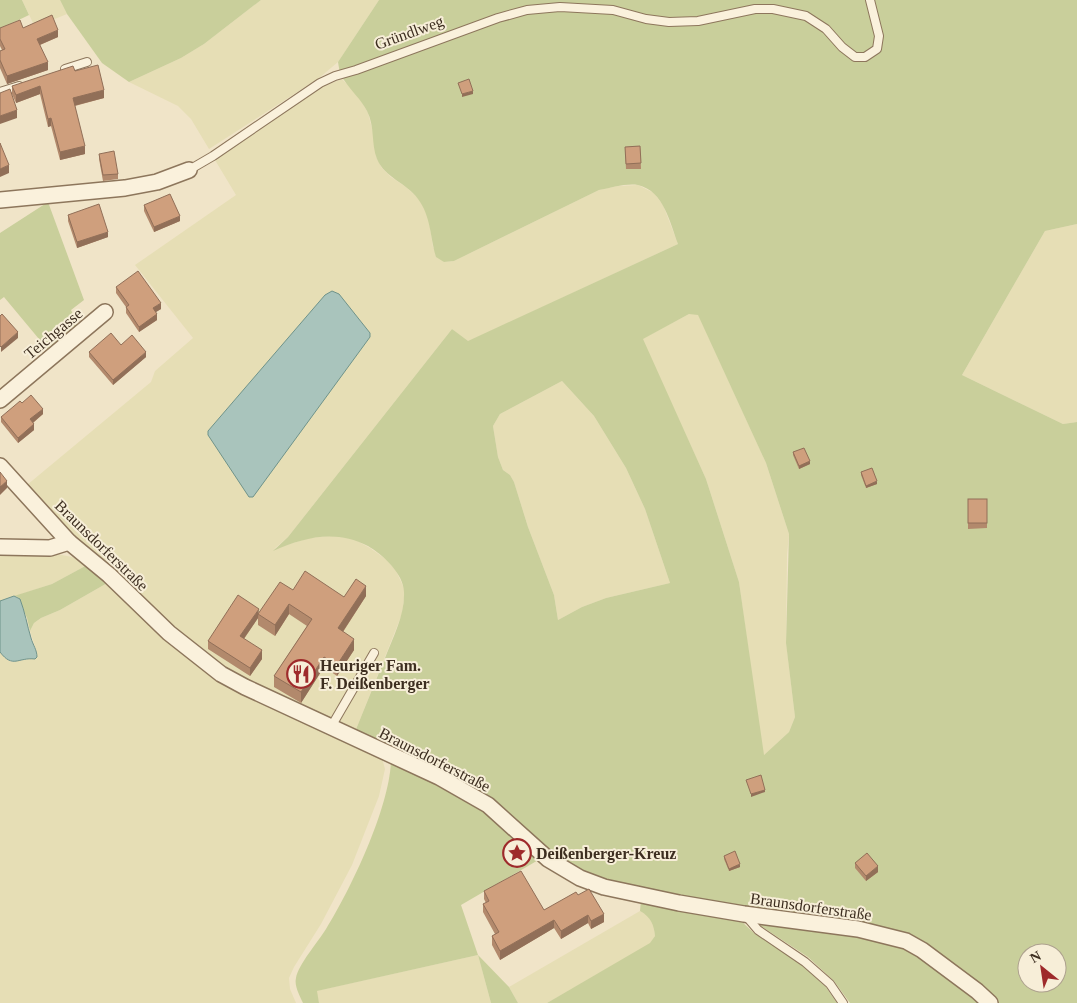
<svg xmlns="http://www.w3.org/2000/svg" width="1077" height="1003" viewBox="0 0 1077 1003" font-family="'Times New Roman',serif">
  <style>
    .farmland { fill: #e6deb5 }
    .green { fill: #c9cf9b; fill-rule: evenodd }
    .water { fill: #a9c4bc; stroke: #6f938a }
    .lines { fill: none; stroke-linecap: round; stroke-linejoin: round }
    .service-casing { stroke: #8d765c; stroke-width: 10 }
    .minor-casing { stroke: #8d765c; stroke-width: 18 }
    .service { stroke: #faf1dc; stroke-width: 8 }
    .minor { stroke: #faf1dc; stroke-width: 15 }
    .wall { fill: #b2896c }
    .shaded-wall { fill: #916f58 }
    .building { fill: #cf9f7d; stroke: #916f58 }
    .labels { text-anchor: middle; stroke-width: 4; stroke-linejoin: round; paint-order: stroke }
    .street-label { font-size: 16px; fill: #3d2e20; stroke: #f7eed8 }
    .poi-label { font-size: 16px; font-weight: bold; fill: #3d2e20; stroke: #f7eed8; text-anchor: start }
  </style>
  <rect width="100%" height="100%" fill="#f0e4c8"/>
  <g class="farmland">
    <polygon points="22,0 60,0 67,14 35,27"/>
    <polygon points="261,0 379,0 338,62 319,78 209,149 191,119 178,106 129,82 181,58 204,44"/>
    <polygon points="342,79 360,98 368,113 373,132 377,159 382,168 391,177 406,187 417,197 425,208 429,221 433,247 444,262 454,261 599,190 618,186 638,185 654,193 663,205 678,244 467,342 452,329 288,537 274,549 309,538 331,536 352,538 370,548 387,560 396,571 405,590 402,614 355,732 247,684 171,629 74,538 27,485 151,382 155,371 193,338 135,265 236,195 215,160 322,87"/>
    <polygon points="1077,224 1077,422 1063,424 962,375 1045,231"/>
    <polygon points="689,314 698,314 766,463 789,534 787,555 786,642 795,717 789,732 763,756 739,582 706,479 642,339"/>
    <polygon points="562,381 594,416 626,468 645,509 670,583 606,598 582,607 558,620 554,595 528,527 514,482 510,475 503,470 498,457 493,426 500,414"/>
    <polygon points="0,553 57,554 72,557 89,564 52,584 0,601"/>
    <polygon points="109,582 169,640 382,758 385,769 379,796 352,865 321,924 294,967 289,978 290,989 296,1003 0,1003 0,652 5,658 11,662 31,659 37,653 30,631 34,623 41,618 60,610"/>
    <polygon points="640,911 647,915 654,926 655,936 650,944 547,1003 518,1003 509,987"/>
    <polygon points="478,955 491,1003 319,1003 316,991"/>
  </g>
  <g class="green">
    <polygon points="0,0 22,0 29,15 0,29"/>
    <polygon points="60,0 261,0 204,44 181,58 129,82 102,63 67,14"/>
    <path d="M 379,0 L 1077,0 L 1077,224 L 1045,231 L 962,375 L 1063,424 L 1077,422 L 1077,1003 L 850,1003 L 834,981 L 808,957 L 761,926 L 761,924 L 763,921 L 926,946 L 605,882 L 565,863 L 491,801 L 355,732 C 365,707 375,682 385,658 C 393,637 405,615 404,592 C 404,574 382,554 368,546 C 336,529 304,537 273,551 L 288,537 L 452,329 L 468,341 L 678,244 C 670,223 664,191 638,185 C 626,183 611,188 599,190 L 454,261 L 444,262 L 436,257 C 430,237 431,216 418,199 C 407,183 385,178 377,159 C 371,144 375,126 367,111 C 361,99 351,91 344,80 C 340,76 339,68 338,62 ZM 689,314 L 698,315 L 766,463 L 789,534 L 786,643 L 795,717 L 789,732 L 764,755 L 739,582 L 706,479 L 643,339 ZM 562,381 L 594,416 L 626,468 L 645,509 L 670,583 L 606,598 L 582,607 L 558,620 L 554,595 L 528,527 L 514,482 L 510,475 L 503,470 L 498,457 L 493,426 L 500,414 ZM 1027,953 L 1057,953 L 1057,983 L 1027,983 Z"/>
    <polygon points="48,202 84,300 71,310 78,325 49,351 4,297 0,300 0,233"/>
    <polygon points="89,564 109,582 60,610 41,618 34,623 30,631 27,618 18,597 14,596 52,584"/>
    <path d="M 391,760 L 485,809 L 540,859 L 461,905 L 478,955 L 509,987 L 518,1003 L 491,1003 L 478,955 L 317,991 L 319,1003 L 303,1003 C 300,996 294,986 296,978 C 298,965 318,942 326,929 C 351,889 390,807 391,760 Z"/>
    <path d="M 641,900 L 739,919 L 755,934 L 781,949 L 802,965 L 826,987 L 837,1003 L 547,1003 L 650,943 L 655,936 C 654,925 651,917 640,911 Z"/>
  </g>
  <g class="water">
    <polygon points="332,291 339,294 370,333 370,337 253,497 249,497 208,435 208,431 325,295"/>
    <path d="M 14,596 L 20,599 C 25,612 27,625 31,638 C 33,645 37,650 37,657 L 35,659 C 18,657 13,669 0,652 L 0,601 Z"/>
  </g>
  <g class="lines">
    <defs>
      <g id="service">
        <polyline points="65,69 87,62"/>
        <polyline points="0,92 19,86"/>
        <polyline points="189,170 213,156 320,83 335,76 356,70 498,18 527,10 560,7 613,10 646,19 669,22 698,21 755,9 773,9 806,16 826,29 842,47 855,57 865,57 877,49 879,36 870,0"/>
        <polyline points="331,727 374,653"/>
        <polyline points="746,916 758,930 805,962 830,984 843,1003"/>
      </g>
      <g id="minor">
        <polyline points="0,200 125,188 157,182 189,170"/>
        <polyline points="0,400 105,312"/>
        <polyline points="0,466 69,542 109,575 169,633 221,674 245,687 439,777 488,805 548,859 580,878 604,887 679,903 744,914 858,929 906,941 922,950 977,991 990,1003"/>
        <polyline points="0,547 50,548 69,542"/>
      </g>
    </defs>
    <use href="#service" class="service-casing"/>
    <use href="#minor" class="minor-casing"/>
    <use href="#service" class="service"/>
    <use href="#minor" class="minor"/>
  </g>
  <g class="wall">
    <polygon points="0,28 58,37 40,45 48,70 7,84 0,68 0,51 2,50 0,46"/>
    <polygon points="75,71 104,98 75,106 85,154 60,160 51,126 48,127 40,94 16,103 12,94 12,86"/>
    <polygon points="640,146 641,169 626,169 625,147"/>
    <polygon points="99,154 118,174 118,179 103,181 99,159"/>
    <polygon points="144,205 180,221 154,232 144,211"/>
    <polygon points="68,215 108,237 77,248 68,221"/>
    <polygon points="116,287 161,309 155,312 157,320 139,332 126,313 126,307 116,293"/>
    <polygon points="89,352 146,357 113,385 89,357"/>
    <polygon points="22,403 43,414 33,423 34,430 18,443 1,422 1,417"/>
    <polygon points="793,452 810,464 799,469 793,455"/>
    <polygon points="861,472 877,484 866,488 861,475"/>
    <polygon points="968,499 987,499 987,528 968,529"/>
    <polygon points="293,590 344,597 366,596 343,632 354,650 337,676 324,667 301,703 274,687 274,676 307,626 289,614 275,636 258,625 258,618 244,639 262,659 250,676 208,649 208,641 259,613"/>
    <polygon points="724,856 740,867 729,871 724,859"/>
    <polygon points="855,863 878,872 866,881 855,868"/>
    <polygon points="484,891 544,910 578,895 604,922 591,929 588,923 561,939 554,928 500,960 492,945 492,936 495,934 483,912 483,904 486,903 484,899"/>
  </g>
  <g class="shaded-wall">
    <polygon points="58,30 58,37 37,46 37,39"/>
    <polygon points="48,62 48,70 7,84 7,76"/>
    <polygon points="40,86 40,94 16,103 16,95"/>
    <polygon points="104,90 104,98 73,106 73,98"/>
    <polygon points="473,91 473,94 462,97 462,94"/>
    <polygon points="17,110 17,118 0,124 0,116"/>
    <polygon points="51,118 51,126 48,127 48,119"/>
    <polygon points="85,146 85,154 60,160 60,152"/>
    <polygon points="9,165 9,173 0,177 0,169"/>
    <polygon points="180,216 180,221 154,232 154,227"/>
    <polygon points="108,232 108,237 77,248 77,242"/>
    <polygon points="161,303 161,309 153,314 153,308"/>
    <polygon points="157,314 157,320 139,332 139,327"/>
    <polygon points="18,332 18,338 1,352 1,347"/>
    <polygon points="146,352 146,357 113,385 113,380"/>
    <polygon points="43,409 43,414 30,425 30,419"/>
    <polygon points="34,424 34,430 18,443 18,438"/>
    <polygon points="810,461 810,464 799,469 799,466"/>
    <polygon points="7,481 7,488 0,495 0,487"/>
    <polygon points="877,481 877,484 866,488 866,486"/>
    <polygon points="366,586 366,596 338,639 338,628"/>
    <polygon points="289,604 289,614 275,636 275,625"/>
    <polygon points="259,609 258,618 240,644 240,636"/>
    <polygon points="354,639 354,650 337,676 337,665"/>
    <polygon points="262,650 262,659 250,676 250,668"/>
    <polygon points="324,657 324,667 301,703 301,692"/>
    <polygon points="765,790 765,792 751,797 751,794"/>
    <polygon points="740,864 740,867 729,871 729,869"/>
    <polygon points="878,866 878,872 866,881 866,876"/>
    <polygon points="604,914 604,922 591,929 591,921"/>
    <polygon points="588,915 588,923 561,939 561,931"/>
    <polygon points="554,920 554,928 500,960 500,951"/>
  </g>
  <g class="building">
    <polygon points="52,15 58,30 37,39 48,62 7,76 0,60 0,51 5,49 0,39 0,28 20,20 23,28"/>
    <polygon points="98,65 104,90 73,98 85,146 60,152 51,118 48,119 40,86 16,95 12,86 73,66 75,71"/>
    <polygon points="469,79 473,91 462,94 458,83"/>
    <polygon points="10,89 17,110 0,116 0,93"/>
    <polygon points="0,143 9,165 0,169"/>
    <polygon points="640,146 641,163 626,164 625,147"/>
    <polygon points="114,151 118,174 103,175 99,154"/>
    <polygon points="170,194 180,216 154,227 144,205"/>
    <polygon points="99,204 108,232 77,242 68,215"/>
    <polygon points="138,271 161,303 153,308 157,314 139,327 126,307 129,305 116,287"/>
    <polygon points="2,314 18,332 1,347 0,346 0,316"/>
    <polygon points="111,333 121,345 132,335 146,352 113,380 89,352"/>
    <polygon points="31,395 43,409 30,419 34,424 18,438 1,417 20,401 22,403"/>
    <polygon points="804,448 810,461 799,466 793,452"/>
    <polygon points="872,468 877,481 866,486 861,472"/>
    <polygon points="0,472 7,481 0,487"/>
    <rect x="968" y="499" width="19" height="24"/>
    <polygon points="305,571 344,597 356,579 366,586 338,628 354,639 337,665 324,657 301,692 274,676 312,619 289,604 275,625 258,614 280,582 293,590"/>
    <polygon points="238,595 259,609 240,636 262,650 250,668 208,641"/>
    <polygon points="761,775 765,790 751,794 746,780"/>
    <polygon points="735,851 740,864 729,869 724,856"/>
    <polygon points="867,853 878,866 866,876 855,863"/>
    <polygon points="521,871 544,910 576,892 578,895 589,889 604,914 591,921 588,915 561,931 554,920 500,951 492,936 499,932 483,904 489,901 484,891"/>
  </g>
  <defs>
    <symbol id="restaurant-ring" viewBox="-11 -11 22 22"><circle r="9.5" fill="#f7eed8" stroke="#9e2a2b" stroke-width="1.5"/><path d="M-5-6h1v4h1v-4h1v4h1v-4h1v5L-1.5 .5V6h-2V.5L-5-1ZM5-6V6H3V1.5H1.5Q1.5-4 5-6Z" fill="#9e2a2b"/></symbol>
    <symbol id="sight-ring" viewBox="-11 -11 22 22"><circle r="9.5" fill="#f7eed8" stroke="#9e2a2b" stroke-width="1.5"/><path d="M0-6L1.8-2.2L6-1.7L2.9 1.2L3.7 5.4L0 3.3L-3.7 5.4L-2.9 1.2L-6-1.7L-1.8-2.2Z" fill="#9e2a2b"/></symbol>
  </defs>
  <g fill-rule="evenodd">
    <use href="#restaurant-ring" x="285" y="658" width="32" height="32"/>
    <use href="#sight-ring" x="501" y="837" width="32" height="32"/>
  </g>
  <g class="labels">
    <g class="street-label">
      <text transform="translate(409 32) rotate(-20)" y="6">Gründlweg</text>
      <text transform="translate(53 333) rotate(-40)" y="6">Teichgasse</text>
      <text transform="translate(102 545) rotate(44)" y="6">Braunsdorferstraße</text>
      <text transform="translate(435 759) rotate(27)" y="6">Braunsdorferstraße</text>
      <text transform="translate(811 906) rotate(8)" y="6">Braunsdorferstraße</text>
    </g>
    <g class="poi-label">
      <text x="320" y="671">Heuriger Fam.<tspan x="320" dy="18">F. Deißenberger</tspan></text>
      <text x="536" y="859">Deißenberger-Kreuz</text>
    </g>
  </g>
  <g transform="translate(1042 968) rotate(330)"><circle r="24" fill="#f7eed8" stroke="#ada18e"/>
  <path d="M0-4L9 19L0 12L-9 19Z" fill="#9e2a2b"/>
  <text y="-8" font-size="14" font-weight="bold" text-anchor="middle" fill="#3d2e20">N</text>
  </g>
</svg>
